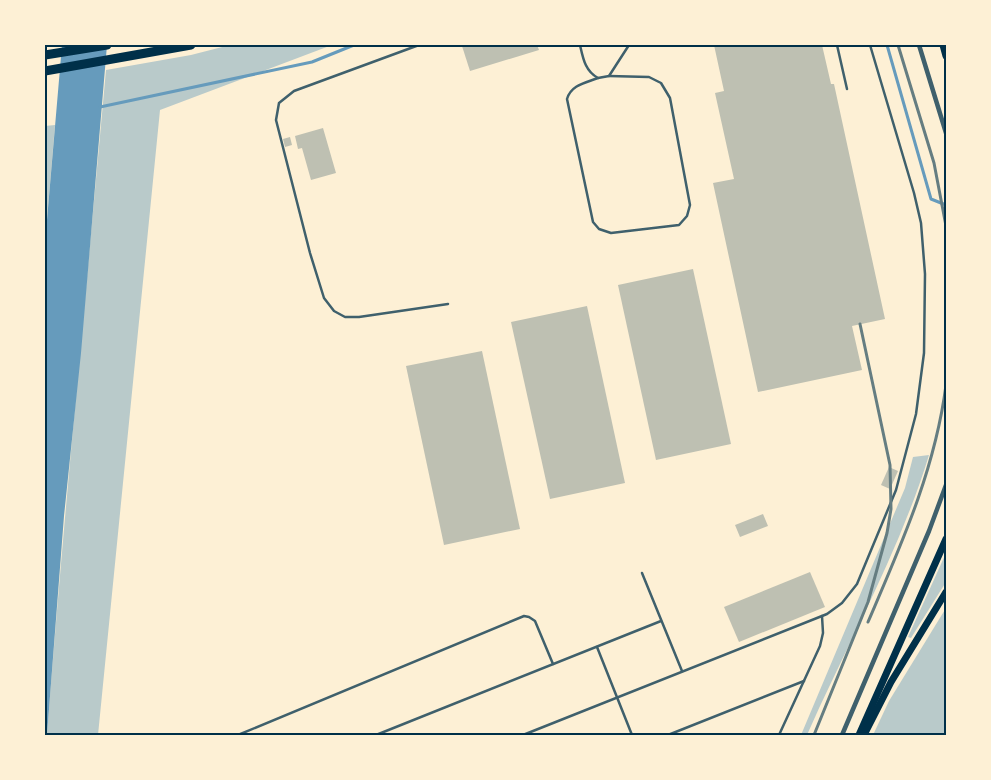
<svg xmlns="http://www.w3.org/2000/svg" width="991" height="780" viewBox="0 0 991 780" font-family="Helvetica,sans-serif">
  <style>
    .green { fill: #b9caca }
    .water { fill: #669bbc }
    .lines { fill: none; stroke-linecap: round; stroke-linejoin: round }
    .stream { stroke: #669bbc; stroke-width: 3 }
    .building { fill: #bec0b2 }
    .service { stroke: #3f606c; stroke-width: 2.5 }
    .minor { stroke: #3f606c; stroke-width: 4.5 }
    .primary { stroke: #003049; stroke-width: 7 }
    .motorway { stroke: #003049; stroke-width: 9 }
    .rail { stroke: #657d81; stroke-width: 3 }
    .neatline { fill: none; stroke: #003049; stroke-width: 2 }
  </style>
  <rect width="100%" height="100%" fill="#fdf0d5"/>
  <g class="green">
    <path d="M 230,45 L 332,45 L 160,110 L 98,735 L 47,735 C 64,513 86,292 106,70 L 191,55 Z"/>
    <polygon points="55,125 45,243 45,126"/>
    <path d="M 929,455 C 899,553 848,642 807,735 L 801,735 L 905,488 L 913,457 Z"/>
    <polygon points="946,553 946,582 911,638 908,637"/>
    <polygon points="946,608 946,735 873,735 889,701"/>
  </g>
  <polygon class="water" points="62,45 107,45 81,353 64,516 47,735 45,735 45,243"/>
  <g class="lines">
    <g class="stream">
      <polyline points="887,45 931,199 946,205"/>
      <polyline points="100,107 312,62 354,45"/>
    </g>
  </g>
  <g class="building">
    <polygon points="464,45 537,45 539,50 470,71 462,46"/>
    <polygon points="714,45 822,45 831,84 834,84 885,319 852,326 862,370 758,392 713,183 734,179 715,93 724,91"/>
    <polygon points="323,128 336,173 311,180 302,148 298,149 295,136"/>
    <polygon points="290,137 292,145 285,147 283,139"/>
    <polygon points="693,269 731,444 656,460 618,285"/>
    <polygon points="587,306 625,483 550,499 511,322"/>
    <polygon points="482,351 520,529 444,545 406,366"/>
    <polygon points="889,467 898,471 890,489 881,485"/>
    <polygon points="763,514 768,526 740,537 735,525"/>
    <polygon points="810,572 825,607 739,642 724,607"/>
  </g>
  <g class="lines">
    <g class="service">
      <polyline points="419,45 294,91 279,103 276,120 310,253 324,298 334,311 345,317 359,317 448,304"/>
      <path d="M 580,45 C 583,58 585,71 598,78 L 609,76 L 629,45"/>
      <polyline points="837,45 847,89"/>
      <path d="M 598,78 C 585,83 571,85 567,99 L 593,222 L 599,229 L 611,233 L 679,225 L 687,216 L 690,205 L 670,98 L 661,83 L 649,77 L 609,76"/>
      <polyline points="642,573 682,671"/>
      <polyline points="597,647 632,735"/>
      <polyline points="238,735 524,616 529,617 535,621 553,664"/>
      <polyline points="376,735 661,621"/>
      <polyline points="523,735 827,614 842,603 857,584 896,490 916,414 924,353 925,274 921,223 914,193 870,45"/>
      <polyline points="668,735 804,681"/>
      <polyline points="779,735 820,646 823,633 822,616"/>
    </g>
    <g class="minor">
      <polyline points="919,45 946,133"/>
      <polyline points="842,735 929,531 946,485"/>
    </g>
    <g class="primary">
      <polyline points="943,45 946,56"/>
      <polyline points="859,735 946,539"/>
      <polyline points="864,735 891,682 946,592"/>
    </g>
    <g class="motorway">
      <polyline points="45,55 107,45"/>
      <polyline points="45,71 191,45"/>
    </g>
    <g class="rail">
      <polyline points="898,45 934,163 946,226"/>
      <path d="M 868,622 C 901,545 935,470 946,385"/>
      <polyline points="814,735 868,602 887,533 891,509 890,465 860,324"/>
    </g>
  </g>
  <rect width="991" height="780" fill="none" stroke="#fdf0d5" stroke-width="92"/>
  <rect x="46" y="46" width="899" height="688" class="neatline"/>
</svg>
